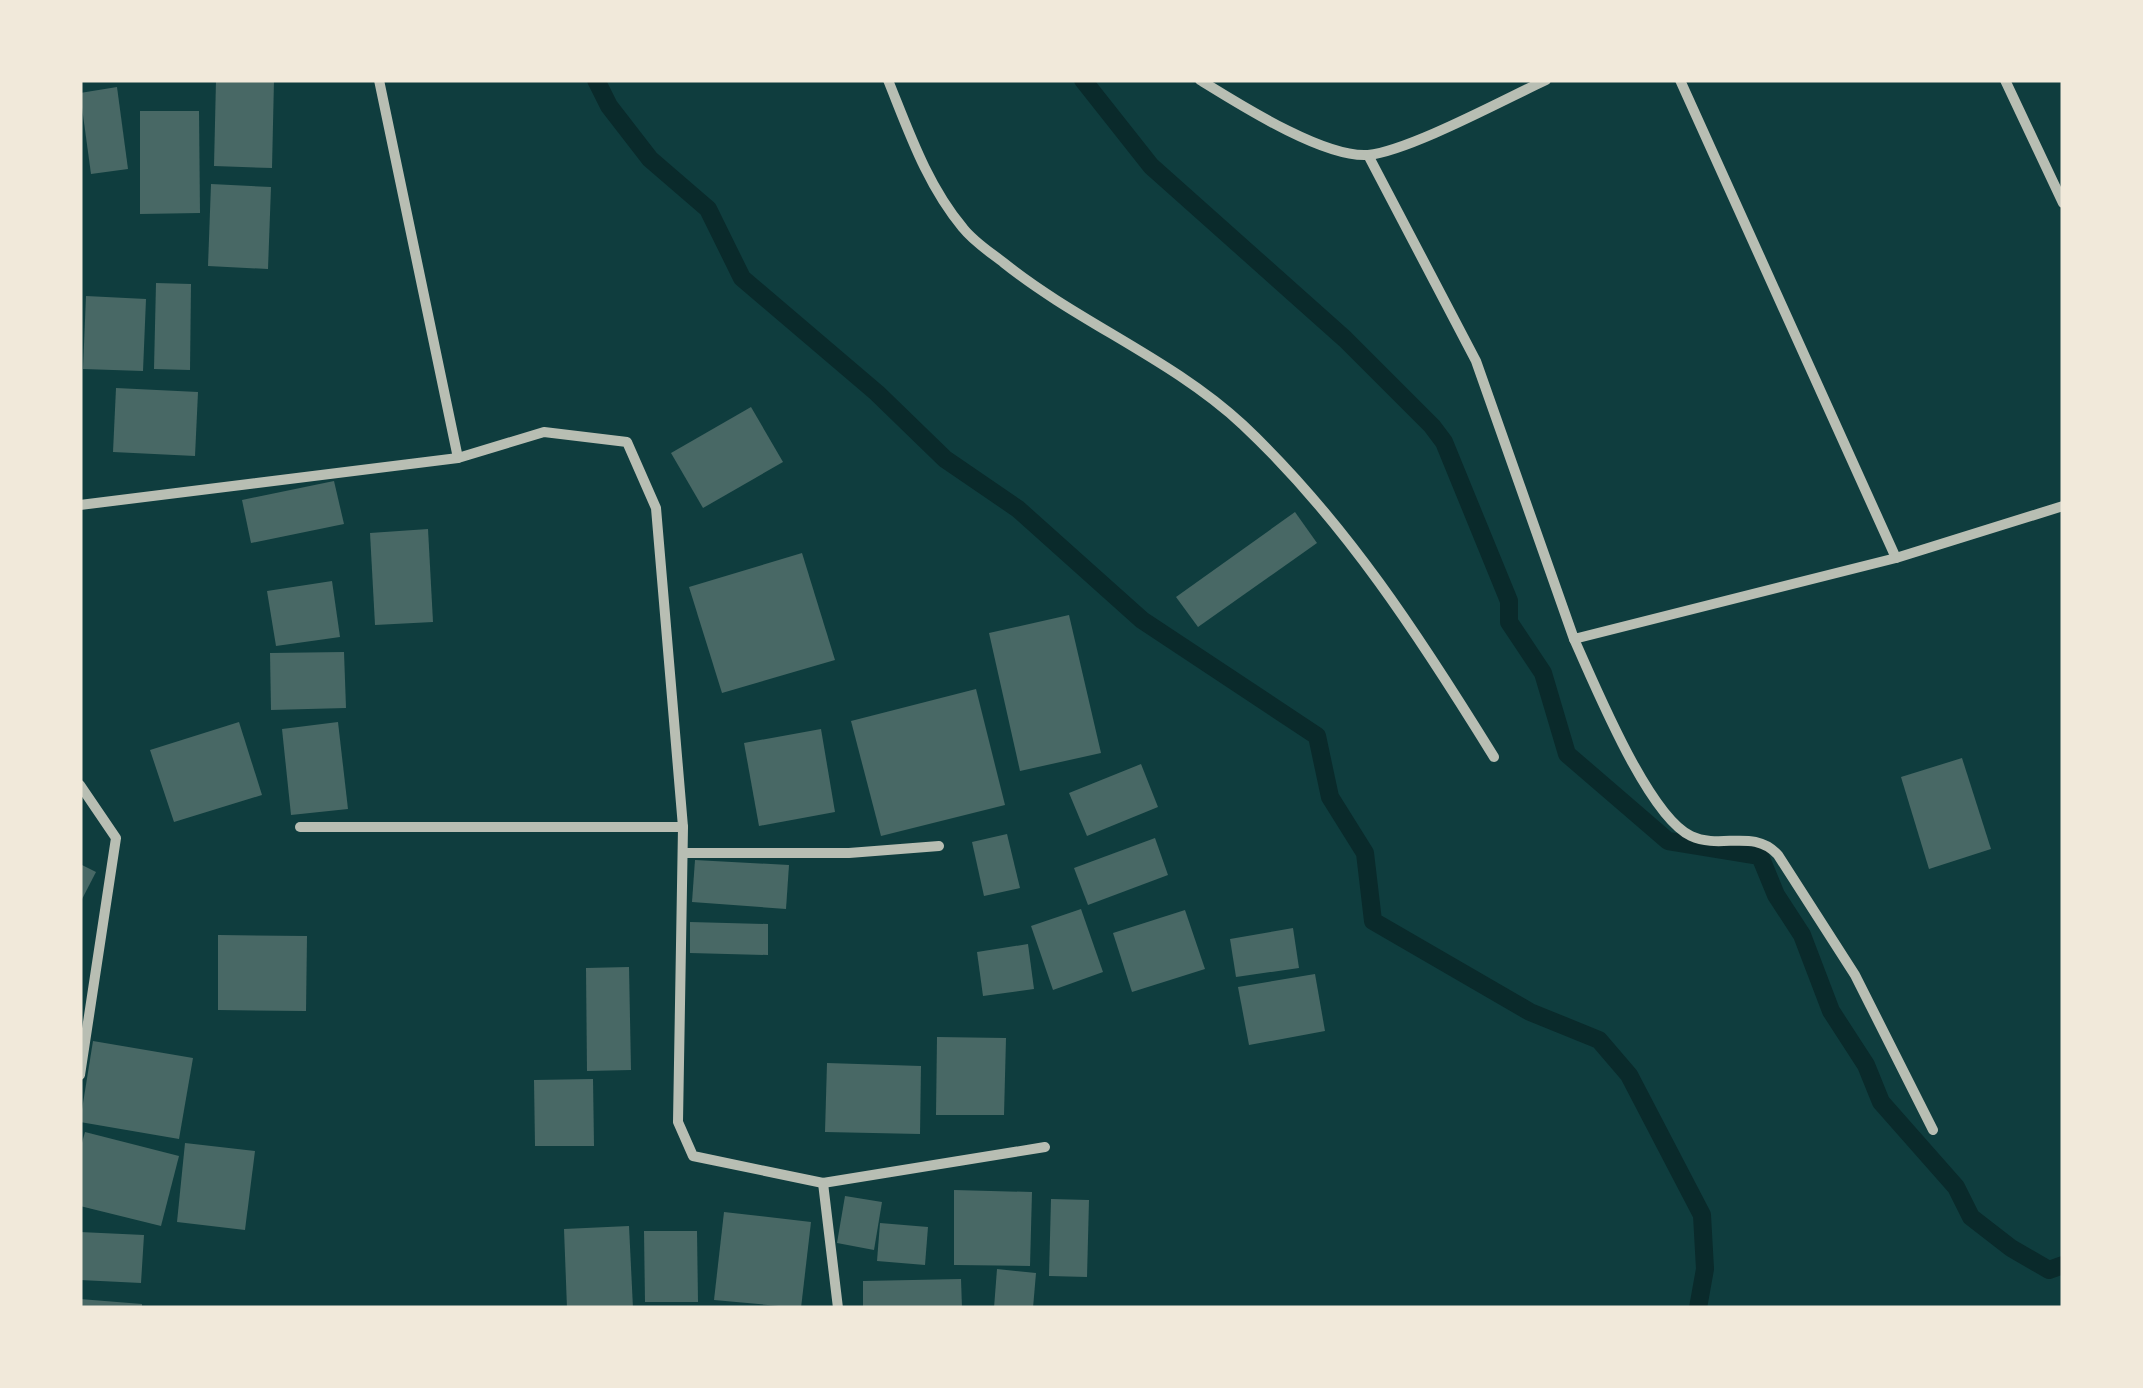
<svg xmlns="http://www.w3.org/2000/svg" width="2143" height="1388" viewBox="0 0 2143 1388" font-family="'PT Sans',sans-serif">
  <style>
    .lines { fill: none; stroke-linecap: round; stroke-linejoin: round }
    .stream { stroke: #0a2a2b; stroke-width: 18 }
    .building { fill: #486865 }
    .minor { stroke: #b8beb3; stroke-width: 10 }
  </style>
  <rect width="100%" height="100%" fill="#0f3d3e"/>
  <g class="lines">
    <g class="stream">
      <polyline points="596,80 609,106 650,159 708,209 742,278 877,393 945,459 1018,509 1142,620 1317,736 1330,797 1365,853 1373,921 1530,1012 1599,1040 1629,1075 1702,1215 1705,1269 1698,1308"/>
      <polyline points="1083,80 1151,166 1345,339 1432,426 1444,442 1509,601 1509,622 1543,673 1567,754 1668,841 1760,856 1776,895 1802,935 1831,1011 1866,1065 1881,1102 1956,1187 1971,1217 2011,1248 2049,1270 2063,1265"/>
    </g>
  </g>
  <g class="building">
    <polygon points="216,80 274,80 272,168 214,166"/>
    <polygon points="117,87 128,169 91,174 80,93"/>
    <polygon points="140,111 199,111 200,213 140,214"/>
    <polygon points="211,184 271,187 268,269 208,266"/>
    <polygon points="156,283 191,284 190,370 154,369"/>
    <polygon points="86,296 146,299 143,371 83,369"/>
    <polygon points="116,388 198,392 195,456 113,452"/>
    <polygon points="751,407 783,462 703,508 671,453"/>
    <polygon points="334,481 344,524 251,543 242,500"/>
    <polygon points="1295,512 1317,543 1198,627 1176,597"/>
    <polygon points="428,529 433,622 375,625 370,533"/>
    <polygon points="802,553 835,660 722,693 689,587"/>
    <polygon points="332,581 340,637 276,646 267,591"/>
    <polygon points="1069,615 1101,753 1020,771 989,633"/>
    <polygon points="344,652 346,708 271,710 270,653"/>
    <polygon points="976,689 1005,805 881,836 851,721"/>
    <polygon points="239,722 262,795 174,822 150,750"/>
    <polygon points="338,722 348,809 291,815 282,729"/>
    <polygon points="821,729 835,812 759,826 744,743"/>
    <polygon points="1962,758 1991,849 1929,869 1901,777"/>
    <polygon points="1141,764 1158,807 1087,836 1069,793"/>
    <polygon points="1007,834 1020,888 984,896 972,842"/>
    <polygon points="1155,838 1168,875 1088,905 1074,868"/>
    <polygon points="695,860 789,865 786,909 692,902"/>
    <polygon points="80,864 96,872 80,903"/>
    <polygon points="1081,909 1103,972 1053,990 1031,926"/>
    <polygon points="1185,910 1205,969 1132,992 1113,933"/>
    <polygon points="690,922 768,924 768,955 690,953"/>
    <polygon points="1293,928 1299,968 1236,977 1230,939"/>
    <polygon points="218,935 307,936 306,1011 218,1010"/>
    <polygon points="1028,944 1034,989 983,996 977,952"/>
    <polygon points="629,967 631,1070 587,1071 586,968"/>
    <polygon points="1315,974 1325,1031 1249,1045 1238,987"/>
    <polygon points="937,1037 1006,1038 1004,1115 936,1115"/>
    <polygon points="93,1041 193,1058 179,1139 80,1122"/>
    <polygon points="827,1063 921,1066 920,1134 825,1132"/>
    <polygon points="593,1079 594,1146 535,1146 534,1080"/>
    <polygon points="85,1132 179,1156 161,1226 80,1206 80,1150"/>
    <polygon points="185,1143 255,1151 245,1230 177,1222"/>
    <polygon points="954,1190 1032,1192 1030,1266 954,1265"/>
    <polygon points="845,1196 882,1202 874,1250 837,1243"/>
    <polygon points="1051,1199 1089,1200 1087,1277 1049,1276"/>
    <polygon points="724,1212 811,1222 801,1308 714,1300"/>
    <polygon points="880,1223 928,1227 925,1265 877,1261"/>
    <polygon points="629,1226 633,1308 567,1308 564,1229"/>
    <polygon points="644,1231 697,1231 698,1302 645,1302"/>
    <polygon points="80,1232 144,1235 141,1283 80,1280"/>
    <polygon points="997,1269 1036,1273 1033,1308 994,1308"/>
    <polygon points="961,1279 962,1308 863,1308 863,1281"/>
    <polygon points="80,1299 142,1304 142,1308 80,1308"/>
  </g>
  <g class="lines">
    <g class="minor">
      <path d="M 888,80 C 909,132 927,185 963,228 C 974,242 990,252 1004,263 C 1079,323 1172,359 1243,425 C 1345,521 1421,639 1494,757"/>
      <path d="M 1200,80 C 1239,104 1323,158 1368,155 C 1409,151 1505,99 1546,80"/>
      <polyline points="1680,80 1896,558"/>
      <polyline points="2005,80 2063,203"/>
      <polyline points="1368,155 1476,361 1574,639 1896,558 2063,506"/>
      <polyline points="458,458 544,432 627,442 656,508 683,827 678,1122 693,1156 823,1183 1045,1147"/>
      <polyline points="80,505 458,458 379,80"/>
      <path d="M 1574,639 C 1595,685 1648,816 1691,836 C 1721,850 1754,828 1778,855 L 1855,975 L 1933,1130"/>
      <polyline points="80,785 116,838 80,1075"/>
      <polyline points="300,827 683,827"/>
      <polyline points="685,853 849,853 939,846"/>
      <polyline points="823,1183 838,1308"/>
    </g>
  </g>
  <rect width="2143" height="1388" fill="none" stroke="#f1e9da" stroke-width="165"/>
</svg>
